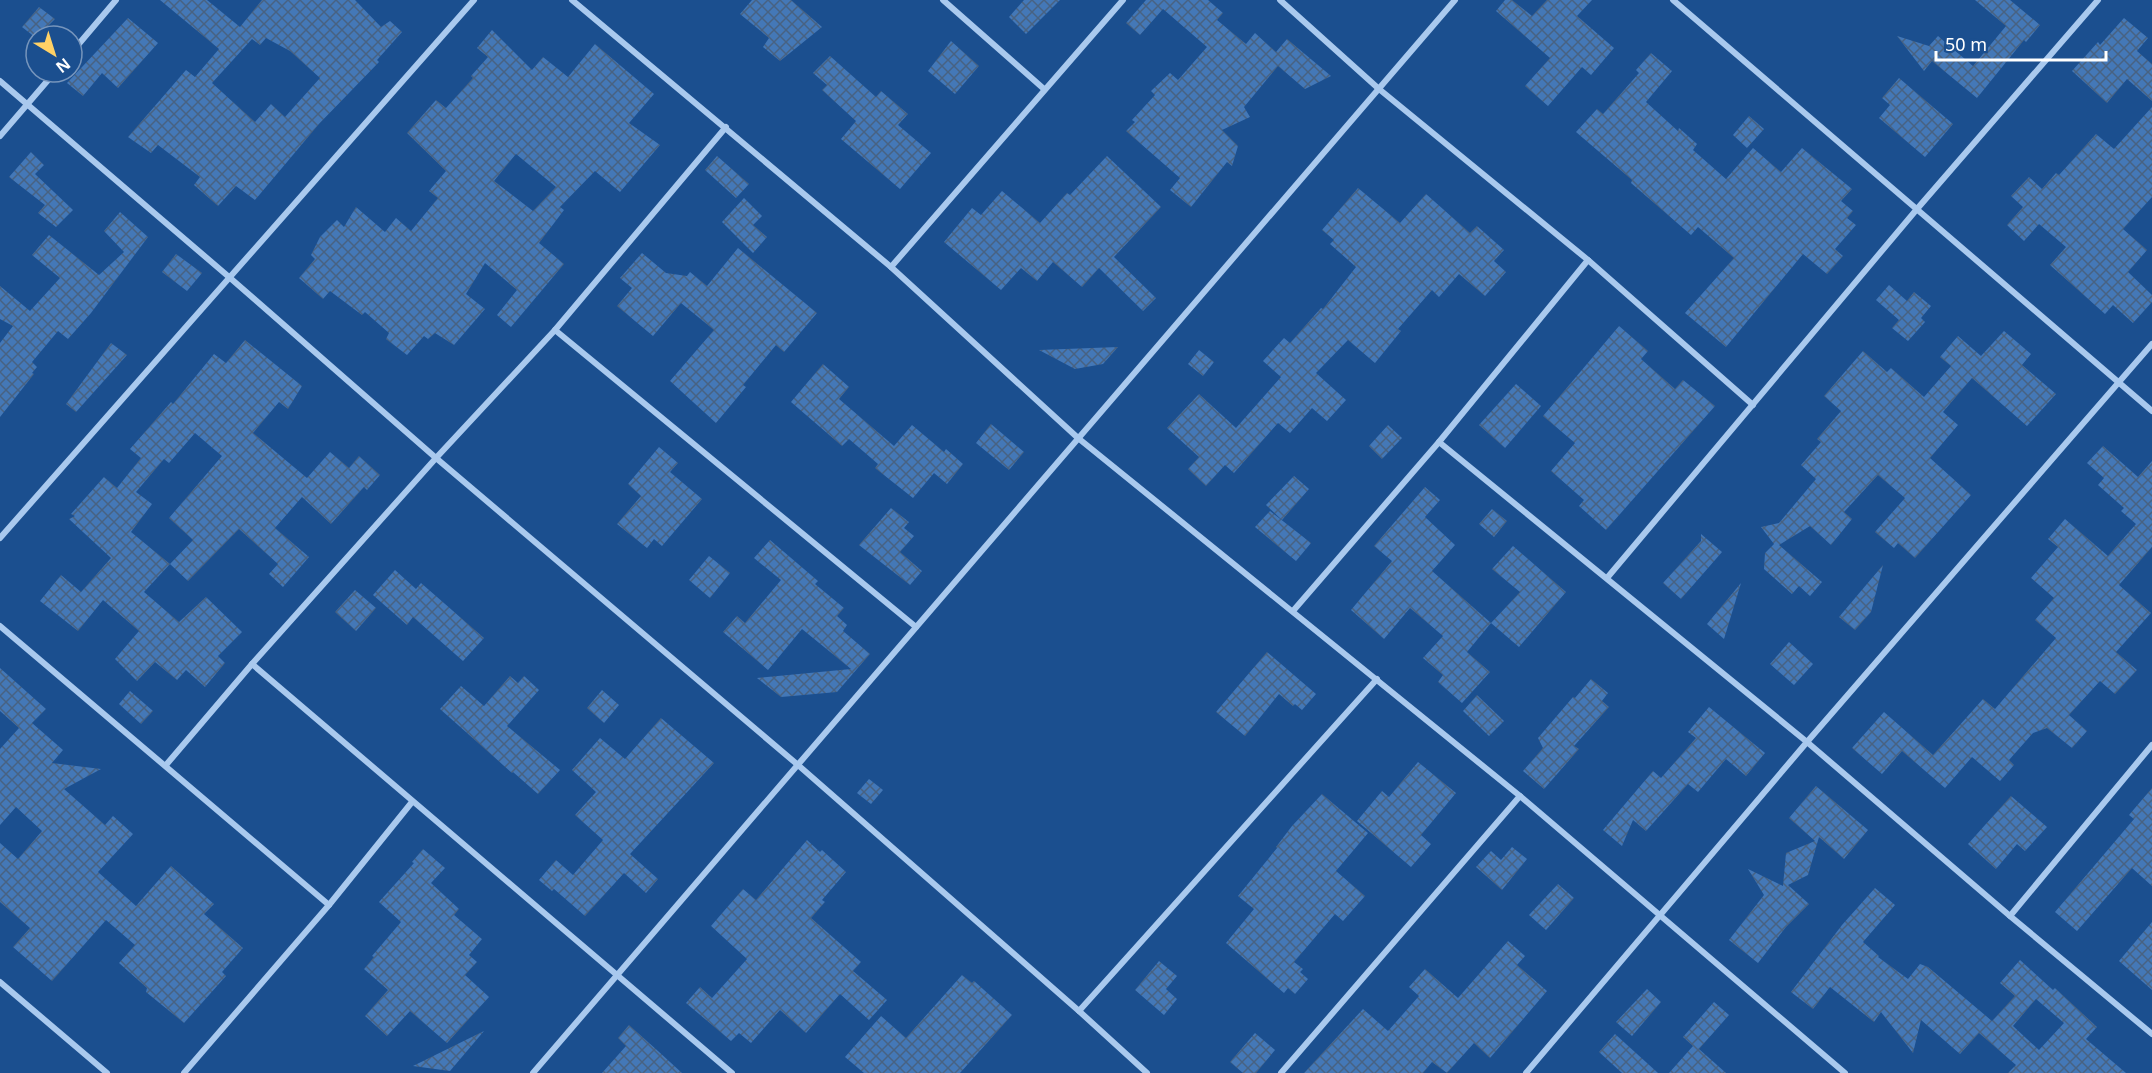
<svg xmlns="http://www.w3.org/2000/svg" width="2152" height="1073" viewBox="0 0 2152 1073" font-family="'Noto Sans',sans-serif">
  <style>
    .building { fill: url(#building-cross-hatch); fill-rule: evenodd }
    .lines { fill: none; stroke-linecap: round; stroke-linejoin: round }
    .street { stroke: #a9c9ee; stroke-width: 6 }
  </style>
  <defs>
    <pattern id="building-cross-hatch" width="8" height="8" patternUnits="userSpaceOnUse" patternTransform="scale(1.5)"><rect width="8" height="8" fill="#4478b7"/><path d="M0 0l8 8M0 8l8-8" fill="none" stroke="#486282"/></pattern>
  </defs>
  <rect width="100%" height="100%" fill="#1b4f8f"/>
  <g class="building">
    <path d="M 160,0 L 207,0 L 240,27 L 262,0 L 355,0 L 381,27 L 390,21 L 402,32 L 377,60 L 379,62 L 319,124 L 255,200 L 236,186 L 218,206 L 194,185 L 200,177 L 158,145 L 151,153 L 128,137 L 186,70 L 195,77 L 219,49 ZM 266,38 L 290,51 L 320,78 L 285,117 L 271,104 L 255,122 L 212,83 L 252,39 L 260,45 Z"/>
    <polygon points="752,0 791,0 822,27 780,61 763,47 769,38 740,14"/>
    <polygon points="1024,0 1060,0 1026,34 1009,17"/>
    <polygon points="1146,0 1208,0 1223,13 1217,20 1246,44 1255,33 1276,52 1287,39 1331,76 1305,89 1278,66 1244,107 1250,117 1222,130 1238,146 1232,166 1227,162 1191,207 1170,190 1180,178 1126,131 1135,122 1132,120 1155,95 1151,91 1170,73 1178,80 1207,47 1163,9 1140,35 1126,23"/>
    <polygon points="1505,0 1512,0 1532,16 1547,0 1592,0 1577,16 1614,48 1591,75 1582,67 1548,106 1525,86 1550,58 1496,11"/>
    <polygon points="1975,0 2010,0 2040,25 2026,42 2024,40 1977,98 1932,61 1924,71 1897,36 1929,46 1938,36 1973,66 2006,26"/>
    <polygon points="39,7 55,19 36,38 22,27"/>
    <polygon points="128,18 158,43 118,88 102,73 83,96 67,83"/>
    <polygon points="2124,18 2148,38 2137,51 2152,64 2152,101 2127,79 2107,103 2072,71 2098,42 2100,45"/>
    <path d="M 492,30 L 532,70 L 543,57 L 568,77 L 595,44 L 654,94 L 629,123 L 660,145 L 620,192 L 595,171 L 560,207 L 564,210 L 539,243 L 564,264 L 511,327 L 497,315 L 517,290 L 485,263 L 466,294 L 485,309 L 454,345 L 435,333 L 428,339 L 424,336 L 407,355 L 386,339 L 389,333 L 365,312 L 362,315 L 330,291 L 323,299 L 299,278 L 315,259 L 311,255 L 320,237 L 337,220 L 344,227 L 356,207 L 385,232 L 396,218 L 411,231 L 438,198 L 429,191 L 446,171 L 407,133 L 436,100 L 446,108 L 473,78 L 471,76 L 488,57 L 477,48 ZM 516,154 L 556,187 L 533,211 L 494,181 Z"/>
    <polygon points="951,41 979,66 955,94 928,71"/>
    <polygon points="1651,53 1672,71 1646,102 1678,131 1679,128 1697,144 1693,150 1726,179 1753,148 1781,172 1802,148 1852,189 1841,201 1853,211 1847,218 1856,225 1835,249 1843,256 1827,274 1803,254 1726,347 1685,313 1734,258 1698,227 1691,235 1631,183 1632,180 1576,132 1597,109 1603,114 1639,73 1636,70"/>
    <polygon points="830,56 876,97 881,91 908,114 898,125 931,153 900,189 841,139 856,121 822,90 827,85 813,73"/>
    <polygon points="1899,78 1953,124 1925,157 1879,118 1890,105 1882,98"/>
    <polygon points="2152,107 2152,197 2123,229 2147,250 2128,272 2152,295 2152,302 2133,323 2113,305 2105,314 2050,265 2066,247 2039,224 2024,241 2007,225 2023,207 2011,196 2029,177 2042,189 2056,173 2059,175 2096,134 2114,149"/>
    <polygon points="1749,116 1764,129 1747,148 1733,135"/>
    <polygon points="31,152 44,165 35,174 73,210 56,227 38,213 45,205 9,177"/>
    <polygon points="717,156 749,184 736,198 705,170"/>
    <polygon points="1107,156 1161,207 1114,257 1156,298 1143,311 1099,268 1082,287 1053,262 1037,281 1021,268 1001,290 944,242 972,208 981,215 1002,191 1040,223 1067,193 1070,195"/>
    <polygon points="1358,188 1400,223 1426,194 1470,233 1477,226 1504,250 1494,261 1506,272 1485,296 1459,274 1439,297 1432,290 1398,329 1401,331 1375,363 1348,340 1316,373 1346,400 1327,421 1312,408 1290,433 1278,423 1234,473 1225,465 1206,486 1188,469 1199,457 1167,428 1199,394 1236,428 1281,377 1263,361 1284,338 1290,343 1321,308 1323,309 1356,267 1330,244 1334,240 1322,230"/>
    <polygon points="744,198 762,216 753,225 767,237 753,253 722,222"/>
    <polygon points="120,212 148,237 91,313 68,339 58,331 32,362 37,367 32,373 34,374 0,417 0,343 13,326 0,319 0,286 30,311 60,278 32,255 49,235 99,275 124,252 104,231"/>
    <polygon points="738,248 817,313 784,352 776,345 743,385 746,387 716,423 670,381 714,330 681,303 653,336 617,306 632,288 620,278 642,253 666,273 687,276 690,272 707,286"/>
    <polygon points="176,254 202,273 187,291 162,272"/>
    <polygon points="1889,285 1907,301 1914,292 1931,306 1921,318 1925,322 1908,341 1892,328 1899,320 1876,300"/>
    <polygon points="1619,326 1648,351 1641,359 1675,389 1683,380 1715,406 1606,530 1579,506 1584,500 1551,471 1575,443 1543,416"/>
    <polygon points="2004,331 2031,354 2022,365 2056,394 2027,426 1972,378 1943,412 1958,425 1930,458 1971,495 1915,558 1898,543 1894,548 1875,532 1905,498 1878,475 1844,512 1852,519 1831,545 1810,526 1779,545 1822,582 1810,596 1799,586 1792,594 1764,569 1765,553 1774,544 1761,527 1779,523 1816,479 1801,465 1821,442 1817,439 1841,411 1824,396 1863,351 1887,372 1891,368 1924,397 1951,366 1940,357 1958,336 1981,356"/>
    <path d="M 245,340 L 302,386 L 288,409 L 279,402 L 253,433 L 307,478 L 330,452 L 349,468 L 359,456 L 380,475 L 367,490 L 364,487 L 331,524 L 302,497 L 275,528 L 309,557 L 283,587 L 269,574 L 278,564 L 239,529 L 188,581 L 170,564 L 144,592 L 179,622 L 206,597 L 242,632 L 218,656 L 225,663 L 205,687 L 186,670 L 177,680 L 155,662 L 137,681 L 115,659 L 139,631 L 103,600 L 78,631 L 40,601 L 61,575 L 81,592 L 111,558 L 69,519 L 75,516 L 71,514 L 104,477 L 117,488 L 141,458 L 130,449 L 171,402 L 173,404 L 214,354 L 226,363 ZM 195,433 L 222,456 L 169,518 L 193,540 L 170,564 L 131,532 L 152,504 L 136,492 L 164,459 L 169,463 Z"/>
    <polygon points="111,343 127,355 76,412 66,404"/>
    <polygon points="1118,347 1103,364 1075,369 1039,350"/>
    <polygon points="1199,350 1214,362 1203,376 1188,364"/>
    <polygon points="823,364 849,387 839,399 894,446 912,425 944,452 946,449 963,464 947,484 934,473 913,498 875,468 878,464 849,439 842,446 791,402"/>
    <polygon points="1516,384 1541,406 1505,448 1479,425"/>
    <polygon points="991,424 1024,452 1009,470 976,443"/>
    <polygon points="1388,425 1402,438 1382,459 1369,446"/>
    <polygon points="2103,446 2138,477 2152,461 2152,547 2119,585 2151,613 2116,652 2137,670 2115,694 2100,681 2069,715 2087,731 2072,748 2047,728 2033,733 2009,760 2014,765 2000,781 1972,757 1945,788 1902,751 1882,774 1852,748 1884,712 1933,755 1983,699 1995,709 2056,638 2035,620 2054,598 2031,578 2058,547 2048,539 2065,519 2108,556 2136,524 2121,511 2124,508 2098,485 2104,478 2087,463"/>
    <polygon points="659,447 678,463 670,472 702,499 662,546 654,539 647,548 617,524 641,496 628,484"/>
    <polygon points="1294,476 1309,489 1282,520 1266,505"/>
    <polygon points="1425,487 1440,500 1425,517 1455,545 1432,571 1491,623 1467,652 1490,672 1462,703 1438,682 1443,675 1423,658 1443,636 1410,608 1384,639 1351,610 1392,561 1374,546"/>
    <polygon points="891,508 909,522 904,528 914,536 900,552 922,571 910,585 859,545"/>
    <polygon points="1492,509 1507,521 1494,537 1479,524"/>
    <polygon points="1270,511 1311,543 1296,561 1255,527"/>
    <polygon points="1701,534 1722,552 1681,599 1663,583 1701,541"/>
    <polygon points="770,540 818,581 815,584 844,608 837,616 847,625 843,631 870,654 837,692 781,697 757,678 851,669 802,629 768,670 723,632 737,616 745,623 781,580 754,558"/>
    <polygon points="1513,546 1566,592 1519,647 1491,623 1520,592 1492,569"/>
    <polygon points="709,556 730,573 710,598 689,580"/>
    <polygon points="1883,565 1871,612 1855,630 1839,617"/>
    <polygon points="395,570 416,589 421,583 484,638 463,661 413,617 407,625 373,595"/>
    <polygon points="1741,583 1724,639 1707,624"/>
    <polygon points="355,590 376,608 356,631 335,612"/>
    <polygon points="1789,642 1813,664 1794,685 1770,664"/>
    <polygon points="1267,652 1316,694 1302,710 1295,704 1293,706 1279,694 1245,736 1216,712"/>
    <polygon points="0,668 46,709 32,723 63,750 52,763 101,769 64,789 105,825 113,816 133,834 98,872 136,906 171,866 214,904 204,914 243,948 222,972 226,976 184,1023 146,992 147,988 119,963 135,945 106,920 52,981 13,947 30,928 0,902 0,843 18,859 42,831 16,807 0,825 0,749 19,728 0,711"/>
    <polygon points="510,676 518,683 524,676 539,690 507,726 560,770 538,794 513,772 512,773 440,709 461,686 484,706"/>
    <polygon points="1591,679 1608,693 1602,701 1609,707 1574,746 1579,749 1544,789 1523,771 1543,748 1538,738 1573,697 1575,698"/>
    <polygon points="602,690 619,705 604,723 587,708"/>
    <polygon points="130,691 153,711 141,724 119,704"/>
    <polygon points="1477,695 1504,721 1489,736 1463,711"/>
    <polygon points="1709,707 1765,753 1746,776 1726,759 1698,792 1688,784 1646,831 1633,820 1622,846 1603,830 1653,771 1661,778 1696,738 1688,732"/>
    <polygon points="661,718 714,763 630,854 658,879 646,893 624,873 585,916 554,889 552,891 539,880 556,860 573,875 603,840 575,815 596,792 572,770 600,738 625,759"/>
    <polygon points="1418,762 1456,793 1421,835 1431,844 1411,867 1357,821 1382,791 1389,797"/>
    <polygon points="869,779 883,790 871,804 857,793"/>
    <polygon points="1816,786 1868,830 1844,859 1819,837 1808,875 1788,885 1809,904 1786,927 1758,963 1729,940 1764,895 1748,869 1783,886 1786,853 1815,841 1789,818"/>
    <polygon points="2152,788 2152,886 2132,868 2077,931 2055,912 2134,819 2129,815"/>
    <polygon points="1322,794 1368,833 1336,871 1365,896 1343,921 1335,914 1294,962 1303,969 1300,972 1308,979 1295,994 1288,988 1284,993 1226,943 1254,909 1238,896 1277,848 1276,847 1292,826"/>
    <polygon points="2011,796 2047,827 2025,851 2017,844 1996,869 1968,844"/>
    <polygon points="807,840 820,852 822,850 846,872 822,900 825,902 811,918 861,962 853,971 887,1000 869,1020 840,994 806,1033 780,1010 751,1043 739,1033 731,1041 686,1003 700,987 712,998 747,959 711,926 743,889 756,900"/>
    <polygon points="1512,847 1527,859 1502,890 1476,867 1491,851 1501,860"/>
    <polygon points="423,849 445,868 431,883 459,909 454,915 482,939 469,955 477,962 465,975 489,997 447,1043 410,1011 387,1036 365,1016 388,990 364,969 374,957 372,956 401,922 379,902 414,863 412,862"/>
    <polygon points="1558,884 1574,898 1546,930 1529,915"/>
    <path d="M 1875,888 L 1895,905 L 1863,942 L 1879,956 L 1878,957 L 1908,979 L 1920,964 L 1928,967 L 1992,1021 L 2015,996 L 2000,983 L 2020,960 L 2053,990 L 2055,988 L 2097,1027 L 2086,1039 L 2126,1073 L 2008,1073 L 2016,1065 L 1979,1033 L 1960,1054 L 1921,1020 L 1913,1053 L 1881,1012 L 1874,1022 L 1830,987 L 1813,1009 L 1791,992 L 1842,925 ZM 2036,999 L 2064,1023 L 2039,1050 L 2013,1026 Z"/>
    <polygon points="2152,922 2152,990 2119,961"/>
    <polygon points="1508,941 1525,956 1517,965 1547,991 1490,1058 1474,1043 1447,1073 1432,1062 1423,1073 1304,1073 1363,1009 1388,1031 1419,996 1409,987 1425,969 1458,998"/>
    <polygon points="1159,961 1177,976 1166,989 1177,999 1164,1015 1135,990"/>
    <polygon points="962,975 972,983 974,981 1012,1015 960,1073 864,1073 845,1057 881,1016 906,1038"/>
    <polygon points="1647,989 1661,1002 1632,1036 1616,1022"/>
    <polygon points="1714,1002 1729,1015 1699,1049 1726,1073 1669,1073 1693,1046 1683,1037"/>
    <polygon points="629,1025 658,1051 682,1073 602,1073 626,1046 618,1038"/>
    <polygon points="484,1031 450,1071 413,1066"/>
    <polygon points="1255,1033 1275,1050 1256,1073 1243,1073 1230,1062"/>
    <polygon points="1615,1034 1658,1073 1622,1073 1599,1052"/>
  </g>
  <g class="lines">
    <g class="street">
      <polyline points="572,0 891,267 1078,438 1520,796 1845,1073"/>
      <polyline points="943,0 1044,89"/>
      <polyline points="1280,0 1379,89 1588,260 1753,405"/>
      <polyline points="1673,0 2152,411"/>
      <polyline points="72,52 116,0"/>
      <polyline points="0,81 229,277 436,458 798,765 1079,1011 1147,1073"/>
      <polyline points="0,136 55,72"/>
      <polyline points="891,267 1123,0"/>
      <polyline points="555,330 916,627"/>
      <polyline points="1439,442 1807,742 2010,916 2152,1034"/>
      <polyline points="0,538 474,0"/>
      <polyline points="1607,578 1917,209 2098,0"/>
      <polyline points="1293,611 1439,442 1588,260"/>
      <polyline points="0,626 329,905"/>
      <polyline points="252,664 732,1073"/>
      <polyline points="166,765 252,664 436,458 555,330 726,127"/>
      <polyline points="2010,916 2152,745"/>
      <polyline points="0,982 107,1073"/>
      <polyline points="1079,1011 1377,679"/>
      <polyline points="184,1073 329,905 412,802"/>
      <polyline points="533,1073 1455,0"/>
      <polyline points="1281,1073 1520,796"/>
      <polyline points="1526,1073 1807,742 2152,344"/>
    </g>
  </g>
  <g transform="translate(54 54) rotate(142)"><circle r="28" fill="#1b4f8f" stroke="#7695bc" stroke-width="1.5"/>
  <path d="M0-4.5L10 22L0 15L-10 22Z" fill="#ffd166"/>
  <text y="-9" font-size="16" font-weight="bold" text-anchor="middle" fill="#ffffff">N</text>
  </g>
  <path d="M1936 51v9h170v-9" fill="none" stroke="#ffffff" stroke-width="3"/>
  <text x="1945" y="51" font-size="18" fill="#ffffff" stroke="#1b4f8f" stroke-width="4.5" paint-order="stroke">50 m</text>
</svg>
